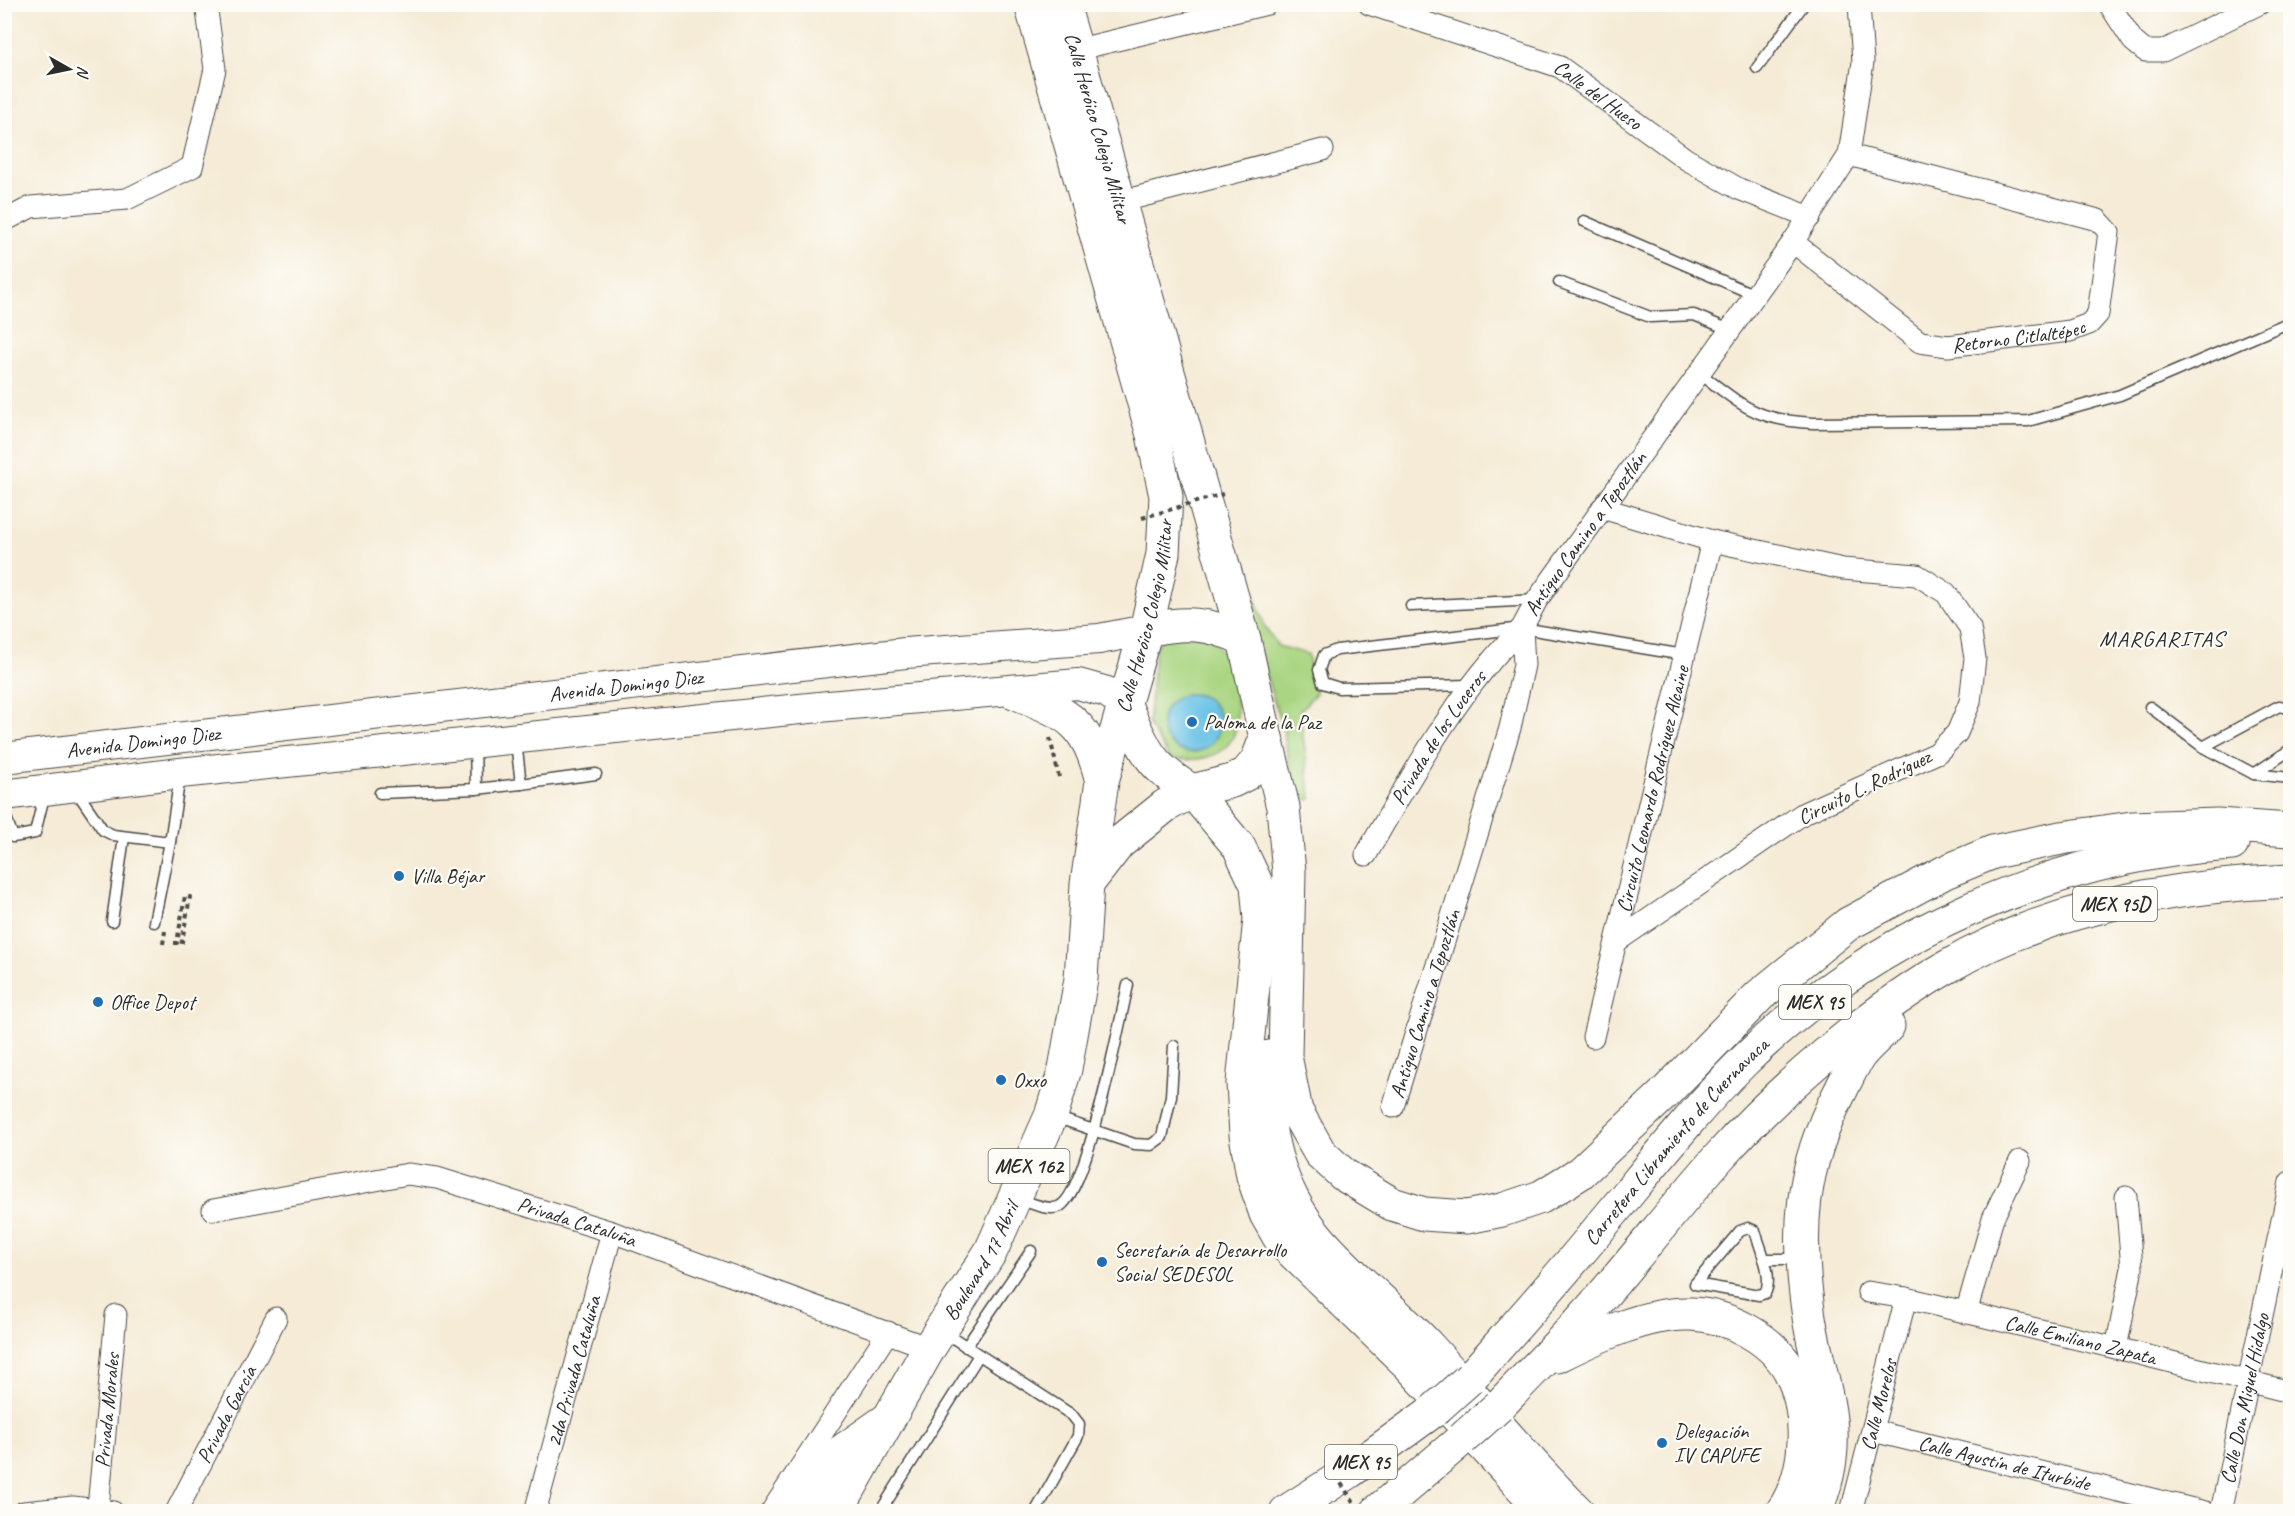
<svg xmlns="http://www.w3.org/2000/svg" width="2295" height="1516" viewBox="0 0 2295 1516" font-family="Caveat,sans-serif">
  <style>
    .green { fill: #aad582; stroke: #6a8056; stroke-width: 1.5 }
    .water { fill: #69c2e6; stroke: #4a7688; stroke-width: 1.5 }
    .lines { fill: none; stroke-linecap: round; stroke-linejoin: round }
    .lane-casing { stroke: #494845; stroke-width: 13 }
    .street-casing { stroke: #494845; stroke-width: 23 }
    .secondary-casing { stroke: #494845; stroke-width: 32 }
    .primary-casing { stroke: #494845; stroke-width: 35 }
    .highway-casing { stroke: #494845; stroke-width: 35 }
    .path { stroke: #494845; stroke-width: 4; stroke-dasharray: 4.5 4.5; stroke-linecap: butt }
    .lane { stroke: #fff; stroke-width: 10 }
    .street { stroke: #fff; stroke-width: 21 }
    .secondary { stroke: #fff; stroke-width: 30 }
    .primary { stroke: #fff; stroke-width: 33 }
    .highway { stroke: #fff; stroke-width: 33 }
    .highway-bridge-casing { stroke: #494845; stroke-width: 35; stroke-linecap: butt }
    .path-bridge { stroke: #494845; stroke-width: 4; stroke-dasharray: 4.5 4.5; stroke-linecap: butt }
    .highway-bridge { stroke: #fff; stroke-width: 33 }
    .poi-dot { fill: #1f6fb2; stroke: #fdfcf7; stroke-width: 2 }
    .labels { text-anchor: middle; stroke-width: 4.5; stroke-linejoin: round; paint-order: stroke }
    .shield { fill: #fdfcf7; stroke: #6a6a68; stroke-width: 1.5 }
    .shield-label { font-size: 20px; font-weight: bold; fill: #2b2b2b }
    .street-label { font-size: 21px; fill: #2b2b2b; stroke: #fdfcf7 }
    .poi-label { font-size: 21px; fill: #2b2b2b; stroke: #fdfcf7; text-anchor: start }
    .neighbourhood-label { font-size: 22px; letter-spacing: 1.5px; fill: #2b2b2b; stroke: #fdfcf7 }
  </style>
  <rect width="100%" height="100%" fill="#fdfcf7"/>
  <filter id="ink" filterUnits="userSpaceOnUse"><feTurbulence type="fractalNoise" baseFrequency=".0167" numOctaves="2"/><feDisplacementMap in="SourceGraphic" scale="12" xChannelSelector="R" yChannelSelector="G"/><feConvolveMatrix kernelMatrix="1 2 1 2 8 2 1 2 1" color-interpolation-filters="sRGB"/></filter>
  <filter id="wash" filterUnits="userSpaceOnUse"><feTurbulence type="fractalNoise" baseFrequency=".008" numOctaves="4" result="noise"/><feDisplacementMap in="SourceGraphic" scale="24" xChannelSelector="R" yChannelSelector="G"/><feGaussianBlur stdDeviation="1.35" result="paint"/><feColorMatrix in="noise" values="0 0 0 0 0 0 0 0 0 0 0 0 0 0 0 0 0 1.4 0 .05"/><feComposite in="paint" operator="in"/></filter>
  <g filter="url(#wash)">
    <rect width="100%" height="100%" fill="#f5ebd6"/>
    <g class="green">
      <polygon points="1225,515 1265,627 1278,646 1308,654 1316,693 1300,711 1311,799 1296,801 1284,733 1217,516"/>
      <path d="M 1169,634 L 1205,635 C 1210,639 1216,643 1219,648 C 1233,668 1245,721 1230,742 C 1217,761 1190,761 1170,759 L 1148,724 L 1156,646 Z"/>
    </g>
    <circle class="water" cx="1191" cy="723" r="29"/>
  </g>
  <g filter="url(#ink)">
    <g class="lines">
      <defs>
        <g id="lane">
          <polyline points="1757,68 1804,4"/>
          <polyline points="1584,221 1755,295"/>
          <polyline points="1559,282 1650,317 1694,315 1730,330"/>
          <path d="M 1699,373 C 1744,406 1754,420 1813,423 L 2028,421 L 2120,395 L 2290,322"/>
          <polyline points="1411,606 1537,600"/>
          <polyline points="1471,685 1339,688 1323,683 1319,670 1324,655 1337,650 1522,628 1684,655"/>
          <polyline points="2150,707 2203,747 2254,774 2290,778"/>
          <polyline points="516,742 521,784 596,774"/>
          <polyline points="2203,747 2279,706 2290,708"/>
          <polyline points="2254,774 2290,750"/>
          <polyline points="75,789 103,830 113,835 170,842 180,776"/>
          <polyline points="476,789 521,784"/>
          <polyline points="380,793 476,789 475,744"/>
          <polyline points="4,812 13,837 35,833 45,792"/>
          <polyline points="112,921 124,837"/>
          <polyline points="154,922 170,842"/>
          <polyline points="1055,1117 1134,1144 1151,1145 1162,1137 1171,1096 1174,1046"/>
          <path d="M 1018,1199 C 1029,1202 1047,1211 1058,1207 C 1087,1197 1120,1019 1128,985"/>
          <path d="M 1748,1228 L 1755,1231 C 1760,1248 1774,1277 1765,1293 L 1759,1295 L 1695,1284 L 1740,1231 Z"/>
          <polyline points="1764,1259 1799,1259"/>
          <polyline points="944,1332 1072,1415 1079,1424 1078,1436 1037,1509"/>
          <polyline points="966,1347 1031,1251"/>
          <polyline points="880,1512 979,1355"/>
        </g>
        <g id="street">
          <path id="s1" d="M 1369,4 L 1560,67 L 1686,159 L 1739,189 L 1810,217"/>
          <polyline points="2109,4 2133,41 2145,51 2163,51 2259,4"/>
          <polyline points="1075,50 1267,4"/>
          <polyline points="1119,202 1323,150"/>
          <polyline points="4,221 31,207 127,199 192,167 215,69 206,4"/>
          <path id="s2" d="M 1793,242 L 1920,342 L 1948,346 L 2070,331 L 2089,324 L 2098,314 L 2109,232 L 2098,220 L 1849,155"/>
          <polyline points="1602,508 1712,541 1843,569 1917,575 1946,593 1970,628 1975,658 1970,702 1957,733 1937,753 1804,813 1617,941"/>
          <path id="s3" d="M 1366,855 C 1409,780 1460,687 1522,628"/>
          <path id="s4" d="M 1593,1037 L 1712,541"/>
          <path id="s5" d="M 1393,1107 L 1510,728 L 1524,665 L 1522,628 L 1537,600 L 1793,242 L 1849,155 L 1863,62 L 1859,4"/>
          <path id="s6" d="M 213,1210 L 408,1174 L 437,1178 L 612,1232 L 929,1348"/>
          <path id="s7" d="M 1868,1292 L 1906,1298 L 2116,1348 L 2290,1392"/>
          <polyline points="1966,1313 1993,1218 2020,1161"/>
          <polyline points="2116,1348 2132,1268 2126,1197"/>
          <path id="s8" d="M 1873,1431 L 2205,1512"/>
          <path id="s9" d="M 98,1508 L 116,1315"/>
          <polyline points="24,1512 73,1507 113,1512"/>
          <path id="s10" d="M 176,1512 L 276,1318"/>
          <path id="s11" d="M 535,1512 L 612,1232"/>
          <polyline points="771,1512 888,1332"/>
          <path id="s12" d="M 1851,1512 L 1906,1298"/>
          <path id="s13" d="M 2221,1512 L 2290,1182"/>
        </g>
        <g id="secondary">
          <path id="s14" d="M 4,758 L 905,653 L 1099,639 L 1146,630"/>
          <polyline points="4,795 180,773 829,706 1078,684 1107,692 1125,705"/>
        </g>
        <g id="primary">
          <path id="s15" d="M 1063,4 L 1244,639 L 1266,738 L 1257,761 L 1246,774 L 1232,781 L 1192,791 L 1165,806 L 1119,843 L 1088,883"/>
          <path d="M 1146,630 C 1185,622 1208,622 1244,639"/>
          <path d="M 1014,692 C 1070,715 1086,720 1102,781"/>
          <path d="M 1125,705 C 1144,749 1149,766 1192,791"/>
          <path id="s16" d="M 836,1512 L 929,1348 L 991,1251 L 1051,1116 L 1065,1069 L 1081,979 L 1087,884 L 1102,781 L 1146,630 L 1163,554 L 1166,496 L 1153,435 L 1031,4"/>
        </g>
        <g id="highway">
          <polyline points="1266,738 1283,807 1289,872 1285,1056 1296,1111 1320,1153 1344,1175 1392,1204 1424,1214 1467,1217 1502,1210 1541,1197 1580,1173 1663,1095 1760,995 1848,924 1945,872 1993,852 2061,838 2132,828 2217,825 2290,830"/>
          <polyline points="1192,791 1239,847 1257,885 1260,919 1243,1083 1246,1135 1253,1176 1266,1214 1282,1242 1411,1367 1545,1512"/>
          <path d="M 1269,1057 C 1259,1119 1278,1192 1320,1240 C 1354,1279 1396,1311 1431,1349 C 1480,1404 1526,1460 1578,1512"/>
          <path d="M 1557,1356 C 1595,1337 1648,1312 1691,1314 C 1727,1315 1772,1338 1790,1371 C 1811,1412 1809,1473 1782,1512"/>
          <path id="s17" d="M 1470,1378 C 1515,1327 1560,1277 1603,1224 C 1648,1170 1692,1113 1742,1063 C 1871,936 2052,855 2232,844"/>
          <path d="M 1499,1406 C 1526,1377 1555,1349 1581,1320 C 1629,1267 1672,1210 1719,1157 C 1780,1089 1869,1012 1947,967 C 2049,907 2174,886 2290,881"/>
          <polyline points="799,1512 838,1454 888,1419"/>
          <polyline points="1286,1512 1349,1472 1433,1411"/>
          <polyline points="1377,1512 1462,1439"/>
          <path d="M 1815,1512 C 1849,1433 1821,1393 1809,1317 C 1796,1232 1800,1168 1840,1092 C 1846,1080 1852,1066 1859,1056 C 1867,1045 1879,1036 1888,1026"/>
        </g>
      </defs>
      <use href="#lane" class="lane-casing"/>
      <use href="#street" class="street-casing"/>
      <use href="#secondary" class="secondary-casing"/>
      <use href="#primary" class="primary-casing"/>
      <use href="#highway" class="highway-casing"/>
      <g class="path">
        <polyline points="1050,738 1059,777"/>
        <polyline points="174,943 177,943 185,896 190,897 181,947"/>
        <polyline points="163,944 165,931"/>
      </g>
      <use href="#lane" class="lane"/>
      <use href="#street" class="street"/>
      <use href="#secondary" class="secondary"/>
      <use href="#primary" class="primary"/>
      <use href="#highway" class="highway"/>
      <defs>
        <g id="highway-bridge">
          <polyline points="1433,1411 1470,1378"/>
          <polyline points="1462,1439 1499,1406"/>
        </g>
      </defs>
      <use href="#highway-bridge" class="highway-bridge-casing"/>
      <g class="path-bridge">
        <polyline points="1142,518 1223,494"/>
        <polyline points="1326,1461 1360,1512"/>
      </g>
      <use href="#highway-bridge" class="highway-bridge"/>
    </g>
  </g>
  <g class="poi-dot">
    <circle cx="1192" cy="722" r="6"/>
    <circle cx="399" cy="876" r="6"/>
    <circle cx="98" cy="1002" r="6"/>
    <circle cx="1001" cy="1080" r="6"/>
    <circle cx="1102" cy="1262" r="6"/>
    <circle cx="1662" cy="1443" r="6"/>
  </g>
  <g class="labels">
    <g class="shield">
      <rect x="2073" y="887" width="84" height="34" rx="4.5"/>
      <rect x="1779" y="985" width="72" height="34" rx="4.5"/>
      <rect x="988.5" y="1149" width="81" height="34" rx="4.5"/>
      <rect x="1325" y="1445" width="72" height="34" rx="4.5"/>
    </g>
    <g class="shield-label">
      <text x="2115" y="911">MEX 95D</text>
      <text x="1815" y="1009">MEX 95</text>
      <text x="1029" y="1173">MEX 162</text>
      <text x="1361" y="1469">MEX 95</text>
    </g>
    <g class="street-label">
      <text dy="7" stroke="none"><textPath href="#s1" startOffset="248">Calle del Hueso</textPath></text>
      <text dy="7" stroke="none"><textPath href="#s15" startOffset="129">Calle Heróico Colegio Militar</textPath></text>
      <text dy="7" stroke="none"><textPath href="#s2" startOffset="261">Retorno Citlaltépec</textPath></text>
      <text dy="7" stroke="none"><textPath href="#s5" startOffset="612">Antiguo Camino a Tepoztlán</textPath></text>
      <text dy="7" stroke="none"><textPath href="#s16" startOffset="962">Calle Heróico Colegio Militar</textPath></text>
      <text dy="7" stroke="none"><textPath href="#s14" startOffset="626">Avenida Domingo Diez</textPath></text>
      <text dy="7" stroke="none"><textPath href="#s3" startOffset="138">Privada de los Luceros</textPath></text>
      <text dy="7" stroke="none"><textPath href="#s14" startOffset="140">Avenida Domingo Diez</textPath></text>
      <text transform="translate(1864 787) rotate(-26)" y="7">Circuito L. Rodríguez</text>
      <text dy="7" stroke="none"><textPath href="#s4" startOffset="255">Circuito Leonardo Rodríguez Alcaine</textPath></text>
      <text dy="7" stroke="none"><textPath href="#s5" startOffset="108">Antiguo Camino a Tepoztlán</textPath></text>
      <text dy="7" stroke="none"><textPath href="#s17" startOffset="314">Carretera Libramiento de Cuernavaca</textPath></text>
      <text dy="7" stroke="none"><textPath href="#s6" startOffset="374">Privada Cataluña</textPath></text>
      <text dy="7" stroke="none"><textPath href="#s16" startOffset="290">Boulevard 17 Abril</textPath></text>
      <text dy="7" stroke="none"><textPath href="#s7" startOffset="218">Calle Emiliano Zapata</textPath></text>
      <text dy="7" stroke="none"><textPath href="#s11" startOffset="146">2da Privada Cataluña</textPath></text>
      <text dy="7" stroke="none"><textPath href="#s13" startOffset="116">Calle Don Miguel Hidalgo</textPath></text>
      <text dy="7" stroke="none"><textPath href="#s12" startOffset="111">Calle Morelos</textPath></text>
      <text dy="7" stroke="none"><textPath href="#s9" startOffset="98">Privada Morales</textPath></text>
      <text dy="7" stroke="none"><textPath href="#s10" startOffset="110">Privada García</textPath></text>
      <text dy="7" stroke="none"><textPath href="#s8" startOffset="135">Calle Agustín de Iturbide</textPath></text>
    </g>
    <g class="poi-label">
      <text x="1204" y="729">Paloma de la Paz</text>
      <text x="411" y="883">Villa Béjar</text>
      <text x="110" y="1009">Office Depot</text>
      <text x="1013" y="1087">Oxxo</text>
      <text x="1114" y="1257">Secretaría de Desarrollo<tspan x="1114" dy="24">Social SEDESOL</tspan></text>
      <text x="1674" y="1438">Delegación<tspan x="1674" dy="24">IV CAPUFE</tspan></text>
    </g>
    <g class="neighbourhood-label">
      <text x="2162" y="646">MARGARITAS</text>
    </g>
  </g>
  <rect width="2295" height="1516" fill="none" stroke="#fdfcf7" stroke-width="24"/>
  <g transform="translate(69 69) rotate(99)" stroke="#fdfcf7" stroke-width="4.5" paint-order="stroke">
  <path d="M0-4.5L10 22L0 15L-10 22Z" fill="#2b2b2b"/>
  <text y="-9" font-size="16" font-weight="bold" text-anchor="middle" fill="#2b2b2b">N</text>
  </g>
</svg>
